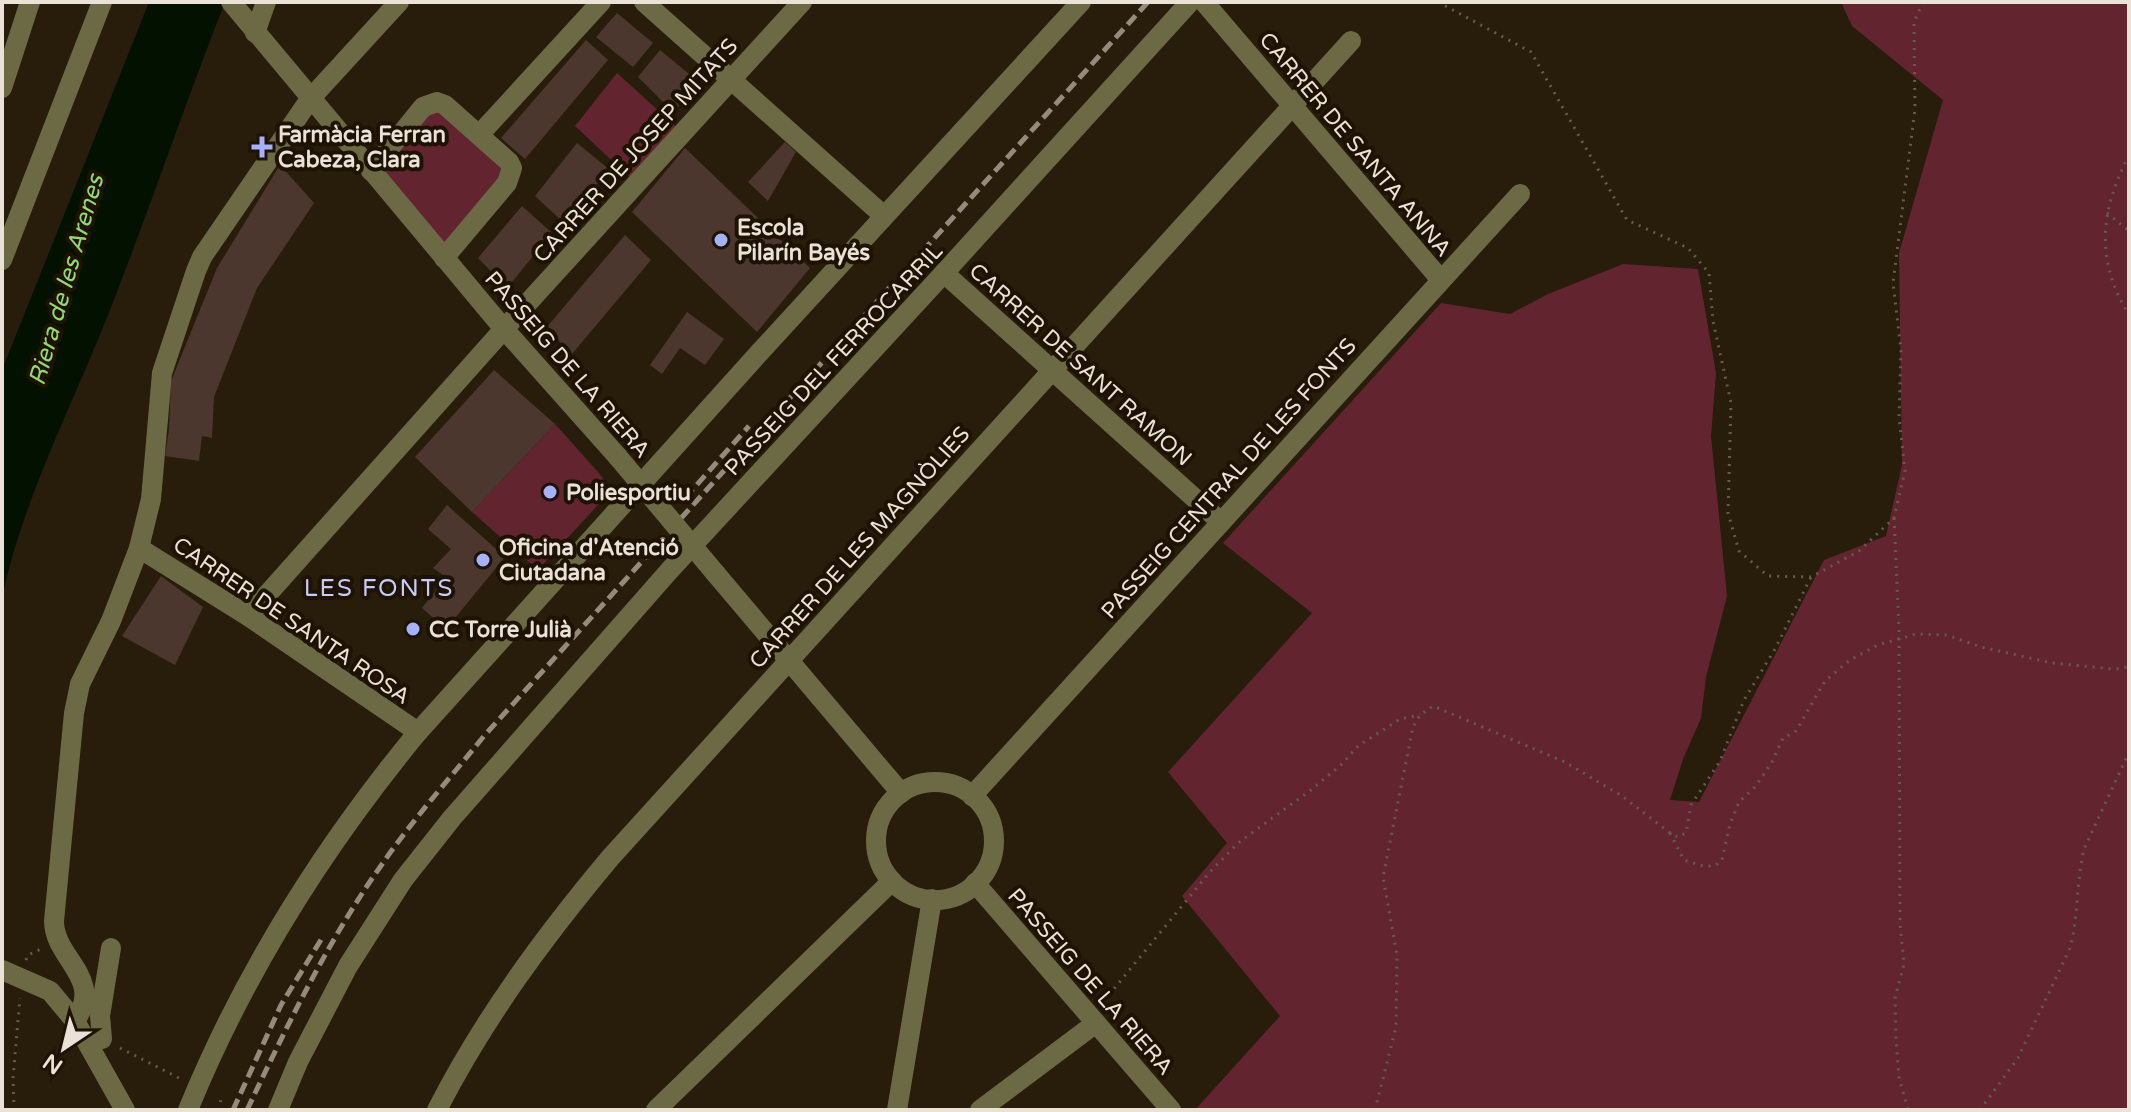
<svg xmlns="http://www.w3.org/2000/svg" width="2131" height="1112" viewBox="0 0 2131 1112" font-family="'Varela Round',sans-serif">
  <style>
    .green { fill: #622530 }
    .water { fill: #031100 }
    .building { fill: #4c372e }
    .lines { fill: none; stroke-linecap: round; stroke-linejoin: round }
    .path { stroke: #665b4c; stroke-width: 3; stroke-dasharray: 2 6; stroke-linecap: butt }
    .minor { stroke: #6c6a44; stroke-width: 20 }
    .rail { stroke: #958b7d; stroke-width: 5; stroke-dasharray: 12 6; stroke-linecap: butt }
    .minor-bridge { stroke: #6c6a44; stroke-width: 20 }
    .poi-dot { fill: #a6b1fc; stroke: #1e1203; stroke-width: 3 }
    .labels { text-anchor: middle; stroke-width: 8; stroke-linejoin: round; paint-order: stroke }
    .poi-label { font-size: 22px; font-weight: bold; fill: #ebe2d7; stroke: #1e1203; text-anchor: start }
    .street-label { font-size: 22px; fill: #ebe2d7; stroke: #1e1203 }
    .water-label { font-size: 24px; font-style: italic; fill: #92d972; stroke: #1e1203 }
    .neighbourhood-label { font-size: 24px; letter-spacing: 2px; fill: #c5ccf7; stroke: #1e1203 }
  </style>
  <rect width="100%" height="100%" fill="#281c0a"/>
  <g class="green">
    <polygon points="1841,2 2129,2 2129,1110 1195,1110 1280,1016 1182,896 1227,843 1168,772 1312,613 1223,543 1441,303 1510,314 1548,294 1623,264 1698,269 1716,373 1711,436 1727,596 1706,677 1701,718 1683,759 1670,800 1699,802 1824,560 1886,536 1902,465 1899,253 1943,100 1852,26"/>
    <polygon points="617,73 683,133 637,184 575,126"/>
    <polygon points="429,104 512,168 444,258 371,171"/>
    <polygon points="555,424 599,473 611,491 538,570 472,512"/>
  </g>
  <path class="water" d="M 149,2 L 225,2 C 184,106 149,211 108,315 C 71,408 23,499 2,598 L 2,370 Z"/>
  <g class="building">
    <polygon points="617,13 653,43 633,67 596,37"/>
    <polygon points="586,40 608,60 525,159 501,138"/>
    <polygon points="660,50 700,83 673,112 638,77"/>
    <polygon points="785,142 796,152 768,201 748,182"/>
    <polygon points="577,143 610,170 563,222 535,196"/>
    <polygon points="685,148 810,268 757,332 632,212"/>
    <polygon points="280,165 314,203 257,288 214,397 212,438 202,436 199,461 165,456 169,429 171,381 217,268"/>
    <polygon points="522,206 552,233 507,288 478,258"/>
    <polygon points="625,235 651,260 572,354 546,328"/>
    <polygon points="687,312 724,339 705,365 680,348 662,374 650,365"/>
    <polygon points="494,370 555,424 472,512 415,457"/>
    <polygon points="447,505 505,557 446,629 422,608 446,577 433,568 451,549 428,529"/>
    <polygon points="161,576 203,607 175,665 122,636"/>
  </g>
  <g class="lines">
    <g class="path">
      <polyline points="1438,2 1531,52 1627,220 1688,248 1709,273 1713,321 1731,403 1728,513 1739,551 1768,576 1811,577 1859,551 1894,518 1905,471 1899,417 1901,350 1893,283 1915,109 1914,22 1923,2"/>
      <path d="M 2129,155 C 2100,211 2095,260 2129,315"/>
      <polyline points="2107,213 2129,231"/>
      <polyline points="1894,518 1899,628 1900,923 1904,964 1895,998 1896,1038 1899,1077 1908,1110"/>
      <polyline points="1670,833 1684,860 1703,866 1715,866 1722,860 1730,824 1739,802 1755,787 1772,762 1783,738 1796,731 1825,681 1850,660 1878,645 1916,634 1947,635 1981,647 2052,663 2114,669 2129,667"/>
      <polyline points="26,960 28,955 41,949"/>
      <polyline points="1104,1001 1209,873 1238,843 1311,790 1343,763 1358,746 1400,719 1420,715"/>
      <polyline points="120,1048 181,1079"/>
      <polyline points="14,1110 13,1078 20,998"/>
      <polyline points="219,1110 221,1098"/>
      <polyline points="1375,1110 1396,1027 1397,955 1383,877 1413,727 1420,715 1433,706 1565,762 1622,796 1670,833 1678,837 1686,833 1691,805 1720,761 1744,700 1775,649 1811,577"/>
      <path d="M 1980,1110 L 2018,1058 L 2070,948 C 2079,915 2076,882 2084,849 L 2129,752"/>
    </g>
    <g class="minor">
      <polyline points="231,2 504,329 618,457"/>
      <polyline points="644,2 884,216"/>
      <polyline points="1204,2 1441,280"/>
      <polyline points="255,33 266,2"/>
      <polyline points="2,88 30,2"/>
      <polyline points="479,135 601,2"/>
      <polyline points="371,171 423,107 437,102 445,105 509,162 512,168 507,183 444,258"/>
      <polyline points="2,260 102,2"/>
      <polyline points="944,273 1221,522"/>
      <polyline points="139,548 248,616 418,732"/>
      <polyline points="716,574 901,793"/>
      <polyline points="248,616 504,329 802,2"/>
      <circle cx="935" cy="841" r="59"/>
      <polyline points="972,796 1520,194"/>
      <polyline points="975,883 1171,1110"/>
      <polyline points="2,970 50,991 75,1021 125,1110"/>
      <path d="M 75,1021 C 105,978 54,959 54,921 L 74,713 L 80,684 L 111,621 L 139,548 L 151,499 L 162,373 L 196,271 L 202,257 L 310,99 L 399,2"/>
      <polyline points="102,1039 100,1016 111,948"/>
      <path d="M 188,1110 C 244,973 324,846 418,732 L 759,353 L 1081,2"/>
      <polyline points="278,1110 298,1062 348,966 403,880 452,818 669,571 944,273 1190,2"/>
      <path d="M 437,1110 C 484,1018 544,937 610,858 L 1351,41"/>
      <polyline points="656,1110 892,881"/>
      <polyline points="897,1110 932,899"/>
      <polyline points="980,1110 1096,1023"/>
    </g>
    <g class="rail">
      <polyline points="685,498 749,426"/>
      <polyline points="233,1110 281,1005 322,938"/>
      <path d="M 247,1110 C 288,1024 329,938 385,860 C 415,817 451,777 484,736 L 1148,2"/>
    </g>
    <polyline class="minor-bridge" points="618,457 716,574"/>
  </g>
  <g class="poi-dot">
    <path d="M258 135h8v8h8v8h-8v8h-8v-8h-8v-8h8z"/>
    <circle cx="721" cy="240" r="8"/>
    <circle cx="550" cy="492" r="8"/>
    <circle cx="483" cy="560" r="8"/>
    <circle cx="413" cy="629" r="8"/>
  </g>
  <g class="labels">
    <g class="poi-label">
      <text x="278" y="142">Farmàcia Ferran<tspan x="278" dy="25">Cabeza, Clara</tspan></text>
      <text x="737" y="235">Escola<tspan x="737" dy="25">Pilarín Bayés</tspan></text>
      <text x="566" y="500">Poliesportiu</text>
      <text x="499" y="555">Oficina d'Atenció<tspan x="499" dy="25">Ciutadana</tspan></text>
      <text x="429" y="637">CC Torre Julià</text>
    </g>
    <g class="street-label">
      <text transform="translate(1356 144) rotate(50)" y="8">CARRER DE SANTA ANNA</text>
      <text transform="translate(635 150) rotate(-48)" y="8">CARRER DE JOSEP MITATS</text>
      <text transform="translate(833 359) rotate(-47)" y="8">PASSEIG DEL FERROCARRIL</text>
      <text transform="translate(568 364) rotate(49)" y="8">PASSEIG DE LA RIERA</text>
      <text transform="translate(1081 364) rotate(42)" y="8">CARRER DE SANT RAMON</text>
      <text transform="translate(1228 478) rotate(-48)" y="8">PASSEIG CENTRAL DE LES FONTS</text>
      <text transform="translate(859 547) rotate(-48)" y="8">CARRER DE LES MAGNÒLIES</text>
      <text transform="translate(292 620) rotate(34)" y="8">CARRER DE SANTA ROSA</text>
      <text transform="translate(1091 981) rotate(49)" y="8">PASSEIG DE LA RIERA</text>
    </g>
    <g class="water-label">
      <text transform="translate(66 280) rotate(-74)" y="8">Riera de les Arenes</text>
    </g>
    <g class="neighbourhood-label">
      <text x="379" y="596">LES FONTS</text>
    </g>
  </g>
  <rect width="2131" height="1112" fill="none" stroke="#ebe2d7" stroke-width="8"/>
  <g transform="translate(64 1048) rotate(215)" stroke="#1e1203" stroke-width="6" paint-order="stroke">
  <path d="M0-6L14 30L0 20L-14 30Z" fill="#ebe2d7"/>
  <text y="-12" font-size="22" font-weight="bold" text-anchor="middle" fill="#ebe2d7">N</text>
  </g>
</svg>
